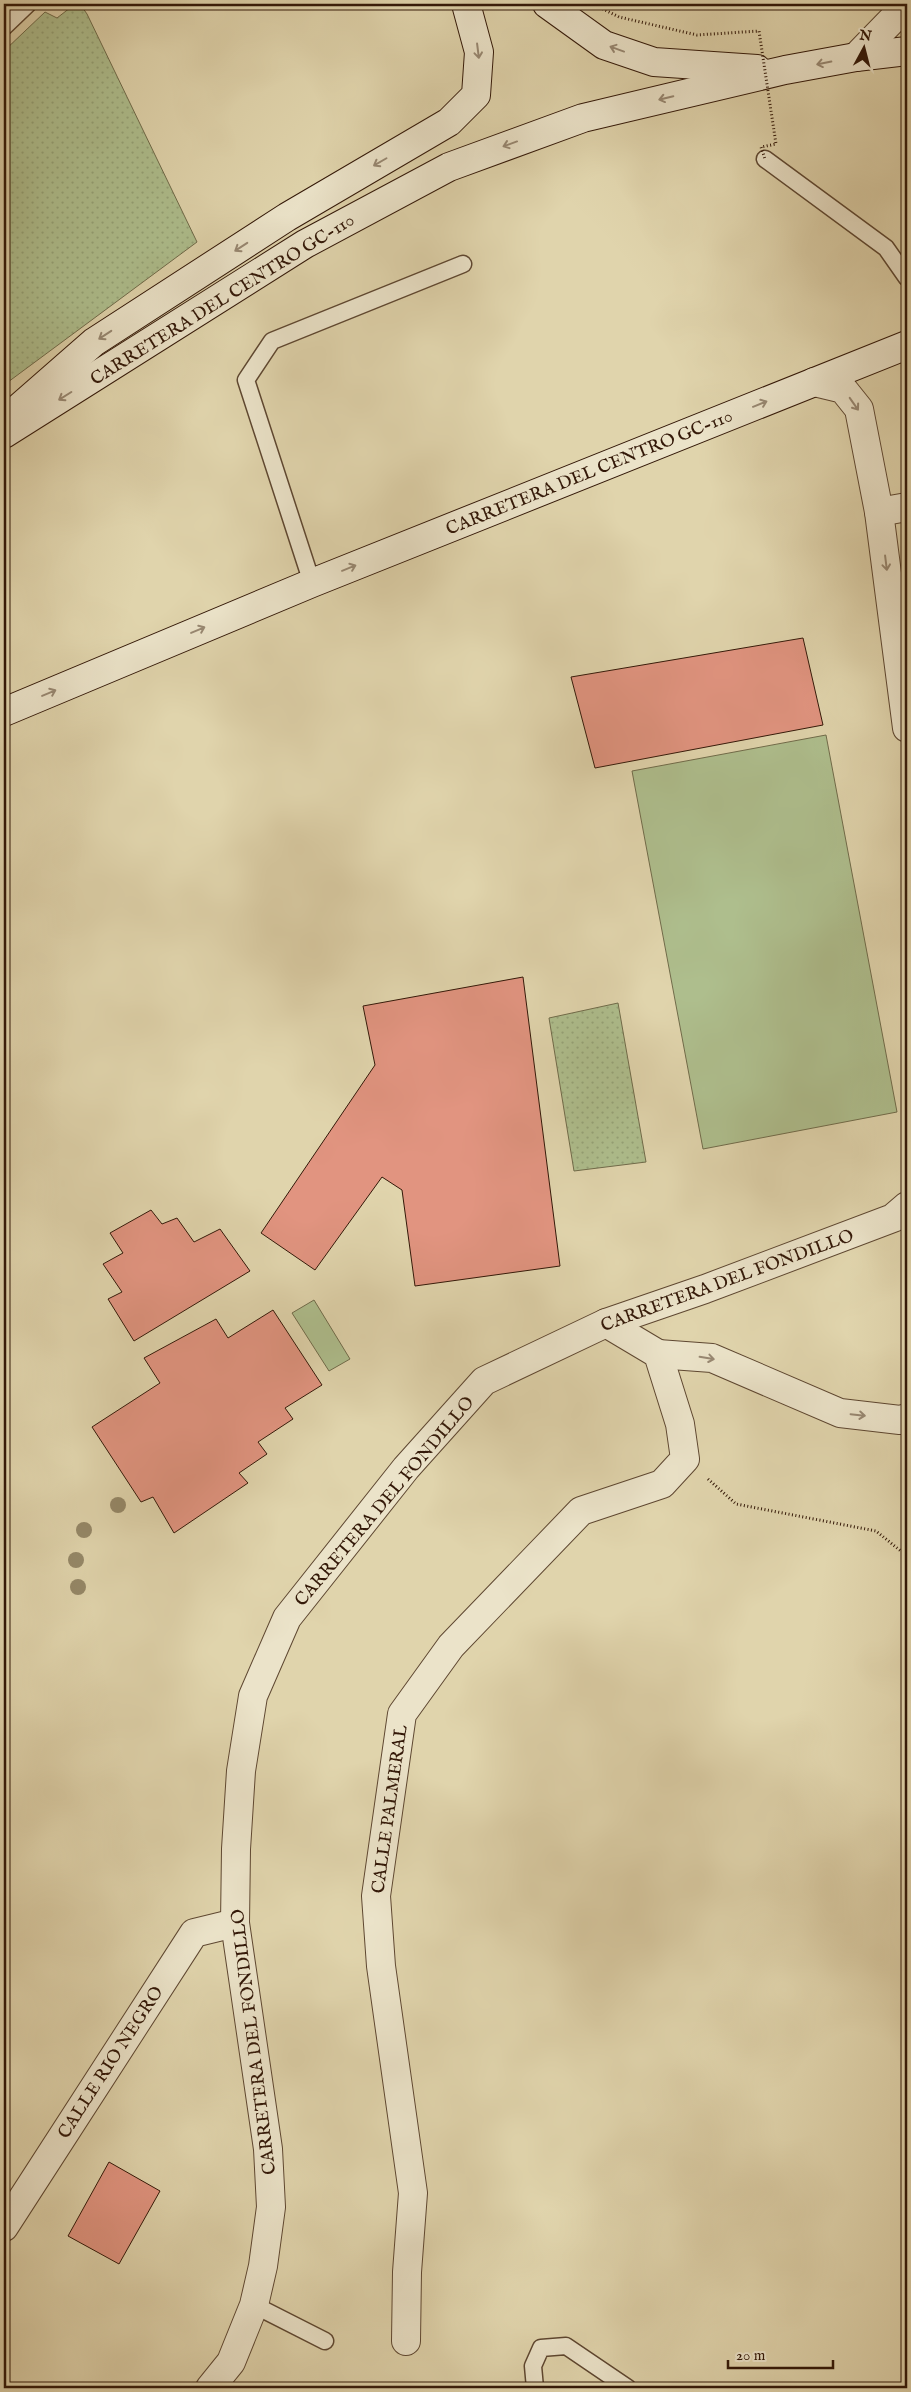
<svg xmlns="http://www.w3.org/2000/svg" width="911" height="2392" viewBox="0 0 911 2392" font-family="'IM FELL English',serif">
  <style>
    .grass { fill: #aebe8d; stroke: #706b4a }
    .park { fill: url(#park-dots); stroke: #706b4a }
    .building { fill: #e19480; stroke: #331808 }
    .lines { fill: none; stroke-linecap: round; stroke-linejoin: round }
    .service-casing { stroke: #5e4731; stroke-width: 19 }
    .minor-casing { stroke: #5e4731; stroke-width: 30 }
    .secondary-casing { stroke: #331808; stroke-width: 30 }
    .path { stroke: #331808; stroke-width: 3; stroke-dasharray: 1 2.5; stroke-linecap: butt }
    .service { stroke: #ebe3c9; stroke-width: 16 }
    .minor { stroke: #ebe3c9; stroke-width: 28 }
    .secondary { stroke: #ebe3c9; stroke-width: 28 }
    .path-bridge { stroke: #331808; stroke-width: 3; stroke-dasharray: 1 2.5; stroke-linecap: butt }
    .tree { fill: #958868 }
    .oneway { stroke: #988872 }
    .labels { text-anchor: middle; stroke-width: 5; stroke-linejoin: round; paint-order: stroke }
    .street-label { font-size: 18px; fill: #331808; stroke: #ebe3c9 }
  </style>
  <defs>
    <pattern id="park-dots" width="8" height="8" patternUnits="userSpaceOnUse" patternTransform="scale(1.25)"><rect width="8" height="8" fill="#aebe8d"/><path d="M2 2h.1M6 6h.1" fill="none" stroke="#96a378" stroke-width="1.8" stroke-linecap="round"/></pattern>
  </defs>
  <rect width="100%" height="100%" fill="#e0d4ac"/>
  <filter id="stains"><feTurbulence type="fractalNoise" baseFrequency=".004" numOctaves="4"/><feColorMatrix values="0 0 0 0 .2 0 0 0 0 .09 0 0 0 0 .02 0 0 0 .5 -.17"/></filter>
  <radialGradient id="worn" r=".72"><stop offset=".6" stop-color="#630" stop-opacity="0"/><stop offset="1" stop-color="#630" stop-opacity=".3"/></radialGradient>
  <g class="grass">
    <polygon points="826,735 897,1112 703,1149 632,771"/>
    <polygon points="314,1300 350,1359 329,1371 292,1313"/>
  </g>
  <g class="park">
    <polygon points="75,4 80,4 87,14 197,242 4,385 4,51 45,12 57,18"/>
    <polygon points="618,1003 646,1162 574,1171 549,1018"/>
  </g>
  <g class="building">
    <polygon points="803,638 823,725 595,768 571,677"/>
    <polygon points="523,977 560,1266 415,1286 402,1190 382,1177 315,1270 261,1233 375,1065 363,1006"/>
    <polygon points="151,1210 162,1224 177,1218 194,1242 220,1229 250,1271 134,1341 108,1299 122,1292 103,1264 123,1253 110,1233"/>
    <polygon points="4,1240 9,1247 4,1250"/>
    <polygon points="273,1310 322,1385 285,1408 293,1419 258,1442 267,1454 239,1473 248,1483 174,1533 153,1497 141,1502 92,1427 160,1383 144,1358 216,1319 228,1338"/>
    <polygon points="109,2162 160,2191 119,2264 68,2236"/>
  </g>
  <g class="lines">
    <defs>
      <g id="service">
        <polyline points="4,27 28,4"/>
        <polyline points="765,159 886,248 907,278"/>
        <polyline points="312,583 246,380 272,341 463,264"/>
        <polyline points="254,2305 325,2341"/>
        <polyline points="535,2388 533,2366 541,2348 566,2346 628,2388"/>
      </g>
      <g id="minor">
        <polyline points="856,57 893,19 904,4"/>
        <polyline points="814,382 843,389 859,409 879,512 907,728"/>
        <polyline points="879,512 907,507"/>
        <polyline points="658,1354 712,1358 840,1413 900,1420 907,1418"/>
        <polyline points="4,2227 194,1933 235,1923"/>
        <polyline points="406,2341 407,2272 413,2193 381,1966 376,1896 402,1714 451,1646 581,1511 662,1484 685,1459 680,1424 658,1354 606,1323"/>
        <polyline points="210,2388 231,2362 254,2305 263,2266 271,2207 268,2149 235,1923 236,1849 241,1771 253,1696 287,1618 406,1468 484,1381 606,1323 705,1289 893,1218 907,1206"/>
      </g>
      <g id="secondary">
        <polyline points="547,4 604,45 654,62 757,69"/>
        <polyline points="14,412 94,342 287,217 449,122 476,95 479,52 466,4"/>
        <polyline points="4,434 305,244 449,167 583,118 785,70 856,57 907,51"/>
        <polyline points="4,712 312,583 907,345"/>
      </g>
    </defs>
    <use href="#service" class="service-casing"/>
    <use href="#minor" class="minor-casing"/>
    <use href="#secondary" class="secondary-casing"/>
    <polyline class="path" points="708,1479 736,1504 876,1531 907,1556"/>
    <use href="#service" class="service"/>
    <use href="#minor" class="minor"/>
    <use href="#secondary" class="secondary"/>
    <polyline class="path-bridge" points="593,4 619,17 697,35 759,31 776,144 761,147 765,159"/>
  </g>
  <g class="tree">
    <circle cx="118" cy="1505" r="8"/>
    <circle cx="84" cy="1530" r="8"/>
    <circle cx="76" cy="1560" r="8"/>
    <circle cx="78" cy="1587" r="8"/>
  </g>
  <defs><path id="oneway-shaft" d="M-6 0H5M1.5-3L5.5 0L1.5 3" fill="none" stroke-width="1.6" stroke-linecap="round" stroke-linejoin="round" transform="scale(1.25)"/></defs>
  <g class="oneway">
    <use href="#oneway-shaft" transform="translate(617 49) rotate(-160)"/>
    <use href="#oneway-shaft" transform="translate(478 51) rotate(83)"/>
    <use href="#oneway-shaft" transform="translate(824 63) rotate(169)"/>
    <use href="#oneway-shaft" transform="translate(666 98) rotate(167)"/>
    <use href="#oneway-shaft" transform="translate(510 144) rotate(160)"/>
    <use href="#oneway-shaft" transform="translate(380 162) rotate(150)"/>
    <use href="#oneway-shaft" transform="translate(241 247) rotate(147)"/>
    <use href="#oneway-shaft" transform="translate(105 335) rotate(147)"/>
    <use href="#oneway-shaft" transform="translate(65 396) rotate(148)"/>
    <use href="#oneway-shaft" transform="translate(760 404) rotate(-22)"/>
    <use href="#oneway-shaft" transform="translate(854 404) rotate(55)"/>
    <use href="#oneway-shaft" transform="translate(886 563) rotate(83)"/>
    <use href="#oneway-shaft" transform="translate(349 568) rotate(-22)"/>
    <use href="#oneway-shaft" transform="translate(198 630) rotate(-23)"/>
    <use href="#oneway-shaft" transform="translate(49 693) rotate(-23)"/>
    <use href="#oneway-shaft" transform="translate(707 1358) rotate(9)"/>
    <use href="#oneway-shaft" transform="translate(858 1415) rotate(6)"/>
  </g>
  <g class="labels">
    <g class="street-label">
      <text transform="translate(222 299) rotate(-32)" y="6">CARRETERA DEL CENTRO GC-110</text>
      <text transform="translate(589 472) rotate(-22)" y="6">CARRETERA DEL CENTRO GC-110</text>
      <text transform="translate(727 1280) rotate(-20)" y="6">CARRETERA DEL FONDILLO</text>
      <text transform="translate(384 1501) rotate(-50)" y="6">CARRETERA DEL FONDILLO</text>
      <text transform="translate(389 1809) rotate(-82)" y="6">CALLE PALMERAL</text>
      <text transform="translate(253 2042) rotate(-97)" y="6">CARRETERA DEL FONDILLO</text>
      <text transform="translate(110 2062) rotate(-57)" y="6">CALLE RIO NEGRO</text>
    </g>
  </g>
  <rect width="911" height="2392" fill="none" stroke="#e0d4ac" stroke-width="20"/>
  <rect x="5" y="5" width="901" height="2382" fill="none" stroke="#331808" stroke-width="2.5"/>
  <rect x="10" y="10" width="891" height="2372" fill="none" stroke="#331808"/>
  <g transform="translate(864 48) rotate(7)" stroke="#ebe3c9" stroke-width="4" paint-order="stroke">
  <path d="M0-4L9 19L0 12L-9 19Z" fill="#331808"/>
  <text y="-8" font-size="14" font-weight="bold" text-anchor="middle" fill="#331808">N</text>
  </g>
  <path d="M728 2360v8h105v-8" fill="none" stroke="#331808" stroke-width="2.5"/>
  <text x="736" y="2360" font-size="15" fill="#331808" stroke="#ebe3c9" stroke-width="4" paint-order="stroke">20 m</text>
  <rect width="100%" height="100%" filter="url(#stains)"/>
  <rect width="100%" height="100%" fill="url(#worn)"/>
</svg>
